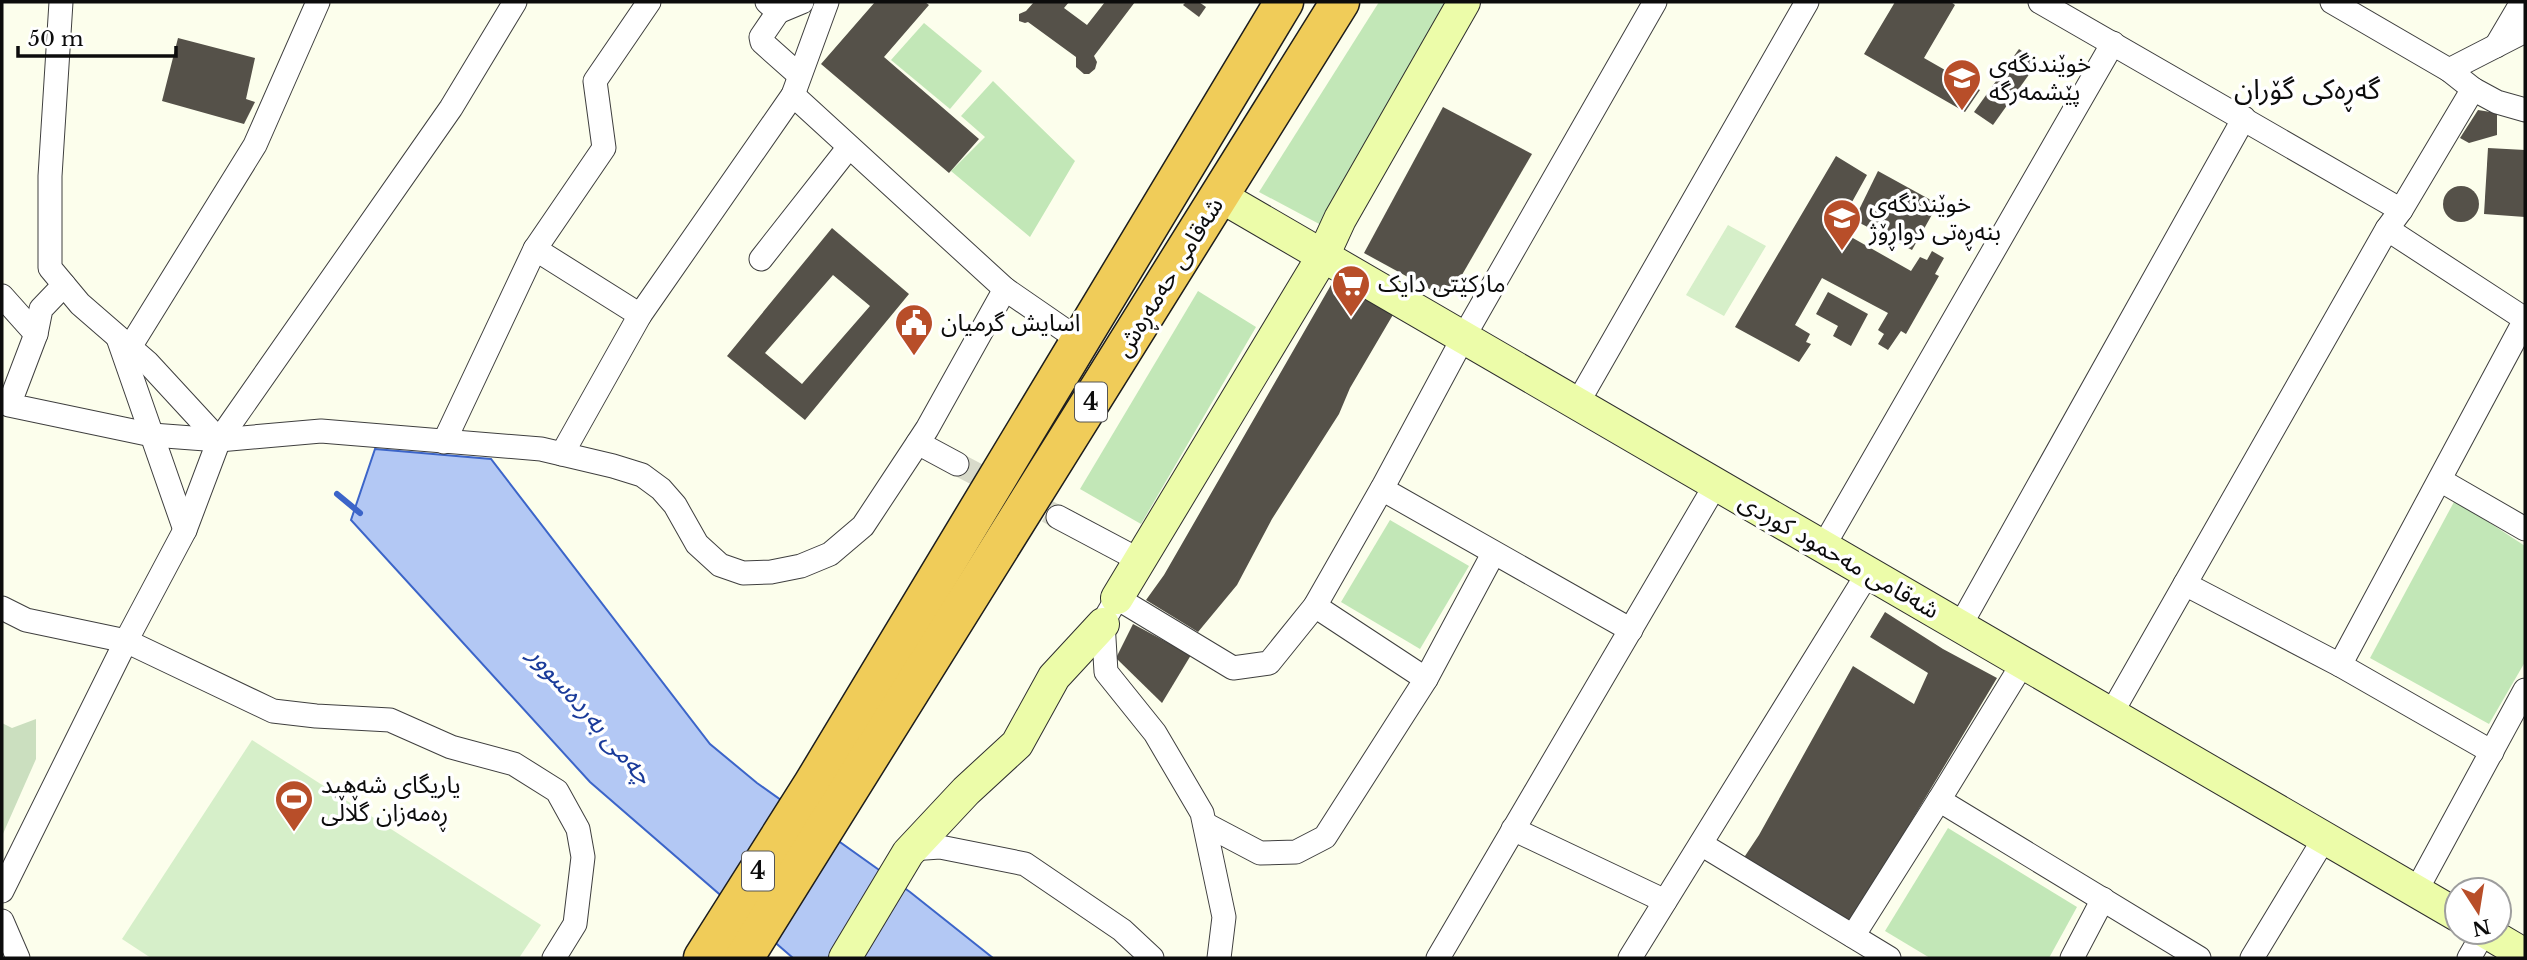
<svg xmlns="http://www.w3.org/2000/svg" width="2527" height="960" viewBox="0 0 2527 960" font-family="'Libre Baskerville','Noto Sans Arabic',serif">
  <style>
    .green { fill: #c2e7b7 }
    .cemetery { fill: #cbdfbf }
    .pitch { fill: #d6efc9 }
    .water { fill: #b3c8f4; stroke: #3c65c9; stroke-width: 2 }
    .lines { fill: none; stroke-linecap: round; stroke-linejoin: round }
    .stream { stroke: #3c65c9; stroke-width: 6 }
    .building { fill: #555149; fill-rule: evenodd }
    .street-tunnel { stroke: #d8daca; stroke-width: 23; stroke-dasharray: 23 11; stroke-linecap: butt }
    .street-casing { stroke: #3f3f3f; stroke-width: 25 }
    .secondary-casing { stroke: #2e2e2e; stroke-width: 34 }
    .highway-casing { stroke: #1d1d1d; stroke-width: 41 }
    .street { stroke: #fff; stroke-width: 23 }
    .secondary { stroke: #ecfca9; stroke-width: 32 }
    .highway { stroke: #f0cc59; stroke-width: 38 }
    .labels { text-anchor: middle; stroke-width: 7; stroke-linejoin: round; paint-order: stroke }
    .shield { fill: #fff; stroke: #555; stroke-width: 2 }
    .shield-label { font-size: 23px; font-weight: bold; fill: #0c0c0c }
    .poi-label { font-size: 24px; fill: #0c0c0c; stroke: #fff; text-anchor: start }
    .street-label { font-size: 24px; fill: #0c0c0c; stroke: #fff }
    .water-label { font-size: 26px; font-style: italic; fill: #1a3b9a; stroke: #fff }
    .quarter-label { font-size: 28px; fill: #0c0c0c; stroke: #fff }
  </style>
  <rect width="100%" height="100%" fill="#fcfeec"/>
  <g class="green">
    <polygon points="1379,2 1447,2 1323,226 1259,192"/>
    <polygon points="924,23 982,71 950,109 891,60"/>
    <polygon points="993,81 1075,161 1030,237 951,171 985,137 961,116"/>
    <polygon points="1198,291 1256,327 1141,524 1080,489"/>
    <polygon points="2455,500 2525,546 2525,662 2489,724 2370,658"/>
    <polygon points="1390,520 1469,566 1420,649 1341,602"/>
    <polygon points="1948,828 2077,907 2049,958 1930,958 1885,931"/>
  </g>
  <polygon class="cemetery" points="36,719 36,759 2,836 2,723 12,728"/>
  <g class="pitch">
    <polygon points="1728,225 1766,246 1724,316 1686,295"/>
    <polygon points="252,740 541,925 519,958 151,958 122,939"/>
  </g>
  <polygon class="water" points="375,449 491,459 710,744 757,783 910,892 993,958 793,958 590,782 351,520"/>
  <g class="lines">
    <polyline class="stream" points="337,494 360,513"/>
  </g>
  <g class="building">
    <polygon points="875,2 925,2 929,5 884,57 979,139 949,173 821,64"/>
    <polygon points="1034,2 1069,2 1064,8 1087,25 1105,2 1135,2 1094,56 1097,62 1095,69 1089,74 1084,74 1076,67 1076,57 1028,22 1025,23 1019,21 1019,14 1026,11"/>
    <polygon points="1186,2 1199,2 1206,7 1199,17 1183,5"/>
    <polygon points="1895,2 1951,2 1955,5 1924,58 1980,90 1965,112 1864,54"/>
    <polygon points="178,38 255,58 246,99 255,102 244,124 162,101"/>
    <polygon points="2019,49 2038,62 1993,125 1974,112"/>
    <polygon points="1443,107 1532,154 1448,299 1364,253"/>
    <polygon points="2478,110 2497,113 2497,135 2469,143 2460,138"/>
    <polygon points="2488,148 2525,150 2525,217 2484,214"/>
    <polygon points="1836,156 1867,175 1837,229 1911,271 1920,257 1927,260 1932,251 1944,258 1935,274 1939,276 1906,334 1901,331 1888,350 1878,344 1884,334 1878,330 1888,313 1822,278 1795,325 1810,334 1806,342 1811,344 1799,362 1735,327"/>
    <polygon points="1878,171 1938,204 1912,250 1854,220"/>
    <circle cx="2461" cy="204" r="18"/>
    <path d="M 832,228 L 909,294 L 805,420 L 727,356 ZM 833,275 L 870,306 L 802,384 L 765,353 Z"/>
    <polygon points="1335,278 1394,313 1350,388 1339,414 1272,519 1237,585 1198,632 1146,600 1164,575"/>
    <polygon points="1828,292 1868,314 1851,346 1833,336 1838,326 1816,314"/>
    <polygon points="1885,612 1943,649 1997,678 1851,922 1743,859 1759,835 1853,666 1914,704 1928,673 1870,637"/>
    <polygon points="1133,624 1191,655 1162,703 1116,658"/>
  </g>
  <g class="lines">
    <polyline class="street-tunnel" points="957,464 1058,517"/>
    <defs>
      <g id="street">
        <polyline points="61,2 50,176 50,268 80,304 148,363 219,440"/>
        <polyline points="767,2 778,12 761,37 762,42 799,75"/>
        <polyline points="2040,2 2401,210"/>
        <polyline points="2332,2 2449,70 2473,89 2497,102 2525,110"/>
        <polyline points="778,12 802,2"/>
        <polyline points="2496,46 2522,2"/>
        <polyline points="2449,70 2525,31"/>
        <polyline points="793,95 1005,289"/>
        <polyline points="2387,229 2525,319"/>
        <polyline points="535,249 640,315 562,454"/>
        <polyline points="761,259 849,147"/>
        <polyline points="64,285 41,309 36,334 9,405 152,435 219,440 321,431 541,449 613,466 642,475 661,489 675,505 697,544 720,565 743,573 771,572 801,566 830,554 863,526 927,429 1005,289 1079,340"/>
        <polyline points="2,296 36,334"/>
        <polyline points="640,315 793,95 827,2"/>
        <polyline points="118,338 185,530"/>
        <polyline points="130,347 255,145 318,2"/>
        <polyline points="1577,404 1807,2"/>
        <polyline points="444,442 535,249 604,148 595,81 649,2"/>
        <polyline points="918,443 957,464"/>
        <polyline points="2440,480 2525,529"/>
        <polyline points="1382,489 1631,630"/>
        <polyline points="1058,517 1139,560"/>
        <polyline points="1823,547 2113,43"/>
        <polyline points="2185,584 2340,665 2492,752"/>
        <polyline points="1315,606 1426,679"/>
        <polyline points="2,608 26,620 126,641 273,711 316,716 390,720 451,747 514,764 557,791 578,829 583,857 575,924 554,958"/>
        <polyline points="1960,626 2244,118"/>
        <polyline points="2340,665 2525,320"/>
        <polyline points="2111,714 2387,229 2401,210 2473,89"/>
        <polyline points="1939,800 2023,663"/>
        <polyline points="1205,824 1260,853 1296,852 1325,837 1426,679 1493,554"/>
        <polyline points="1513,829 1665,901"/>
        <polyline points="1701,844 1889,958"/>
        <polyline points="911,849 940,847 1025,864 1122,930 1152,958"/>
        <polyline points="2,891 126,641 185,530 219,440 451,108 515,2"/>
        <polyline points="2416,891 2525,690"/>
        <polyline points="2,921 18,958"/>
        <polyline points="1853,936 1939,800 2199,958"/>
        <polyline points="1219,958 1224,917 1202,813 1155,733 1106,672 1103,622 1117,598 1233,668 1269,663 1315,606 1384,485 1463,338 1655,2"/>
        <polyline points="1438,958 1716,484"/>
        <polyline points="1630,958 1868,573"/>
        <polyline points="2072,958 2103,899"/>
        <polyline points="2252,958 2324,839"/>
        <polyline points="2469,958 2484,932"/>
      </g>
      <g id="secondary">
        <polyline points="1220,196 2457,915"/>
        <polyline points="1117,598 1323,256 1340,219 1464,2"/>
        <polyline points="2486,932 2525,955"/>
        <polyline points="845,958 908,853 966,791 1017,744 1054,677 1103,624"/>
      </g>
      <g id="highway">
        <polyline points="703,958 813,784 1284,2"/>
        <polyline points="744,958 1340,2"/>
      </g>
    </defs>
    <use href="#street" class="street-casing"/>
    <use href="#secondary" class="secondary-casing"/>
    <use href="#highway" class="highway-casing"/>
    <use href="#street" class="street"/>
    <use href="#secondary" class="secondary"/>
    <use href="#highway" class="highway"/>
  </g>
  <defs>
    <symbol id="school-pin" viewBox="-11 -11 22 30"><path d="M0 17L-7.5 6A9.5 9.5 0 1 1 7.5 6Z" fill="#b84e29" stroke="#fff"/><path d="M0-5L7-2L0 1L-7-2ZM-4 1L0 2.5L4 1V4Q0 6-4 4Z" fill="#fff"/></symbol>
    <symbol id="supermarket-pin" viewBox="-11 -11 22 30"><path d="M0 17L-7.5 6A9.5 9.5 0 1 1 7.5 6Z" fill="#b84e29" stroke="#fff"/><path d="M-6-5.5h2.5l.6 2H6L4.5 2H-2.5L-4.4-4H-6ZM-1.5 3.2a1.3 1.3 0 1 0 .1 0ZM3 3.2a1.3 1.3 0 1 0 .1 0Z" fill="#fff"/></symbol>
    <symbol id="civic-pin" viewBox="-11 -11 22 30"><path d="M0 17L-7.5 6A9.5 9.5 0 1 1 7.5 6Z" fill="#b84e29" stroke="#fff"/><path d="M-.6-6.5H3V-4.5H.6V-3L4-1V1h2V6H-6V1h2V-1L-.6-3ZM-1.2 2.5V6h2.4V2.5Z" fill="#fff"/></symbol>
    <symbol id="stadium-pin" viewBox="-11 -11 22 30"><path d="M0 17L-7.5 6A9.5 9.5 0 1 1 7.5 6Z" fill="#b84e29" stroke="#fff"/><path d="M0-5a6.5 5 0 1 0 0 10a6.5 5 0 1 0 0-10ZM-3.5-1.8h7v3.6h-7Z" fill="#fff"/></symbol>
  </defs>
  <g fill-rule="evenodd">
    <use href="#school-pin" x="1940" y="56" width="44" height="60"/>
    <use href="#school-pin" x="1820" y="196" width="44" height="60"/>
    <use href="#supermarket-pin" x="1329" y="262" width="44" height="60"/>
    <use href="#civic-pin" x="892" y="301" width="44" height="60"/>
    <use href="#stadium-pin" x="272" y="777" width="44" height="60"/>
  </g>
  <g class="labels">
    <g class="shield">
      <rect x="1075" y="382.5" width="32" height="39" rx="5"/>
      <rect x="742" y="851.5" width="32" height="39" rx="5"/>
    </g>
    <g class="shield-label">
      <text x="1091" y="410">4</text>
      <text x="758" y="879">4</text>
    </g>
    <g class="poi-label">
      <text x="1989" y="72">خوێندنگەی<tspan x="1989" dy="28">پێشمەرگە</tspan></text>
      <text x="1869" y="212">خوێندنگەی<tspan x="1869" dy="28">بنەڕەتی دواڕۆژ</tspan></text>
      <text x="1378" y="292">مارکێتی دایک</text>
      <text x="941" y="331">اسايش گرميان</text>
      <text x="321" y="793">یاریگای شەهید<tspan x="321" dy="28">ڕەمەزان گڵاڵی</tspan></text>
    </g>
    <g class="street-label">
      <text transform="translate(1169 277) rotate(-58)" y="8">شەقامی حەمەڕەش</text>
      <text transform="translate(1839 556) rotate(30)" y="8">شەقامی مەحمود کوردی</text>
    </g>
    <g class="water-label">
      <text transform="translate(591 715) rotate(49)" y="9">چەمی بەردەسوور</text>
    </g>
    <g class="quarter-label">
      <text x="2307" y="99">گەڕەکی گۆران</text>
    </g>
  </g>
  <rect width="2527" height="960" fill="none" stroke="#0c0c0c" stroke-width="7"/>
  <g transform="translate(2478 911) rotate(168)"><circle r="33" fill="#ffffff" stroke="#9e9e9e" stroke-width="2"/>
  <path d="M0-5L12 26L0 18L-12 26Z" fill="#b84e29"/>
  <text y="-10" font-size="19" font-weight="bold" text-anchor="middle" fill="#0c0c0c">N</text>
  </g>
  <path d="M18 46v10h158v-10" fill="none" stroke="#0c0c0c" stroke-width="3.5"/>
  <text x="28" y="46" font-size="21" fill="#0c0c0c" stroke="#ffffff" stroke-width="5" paint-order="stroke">50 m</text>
</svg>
